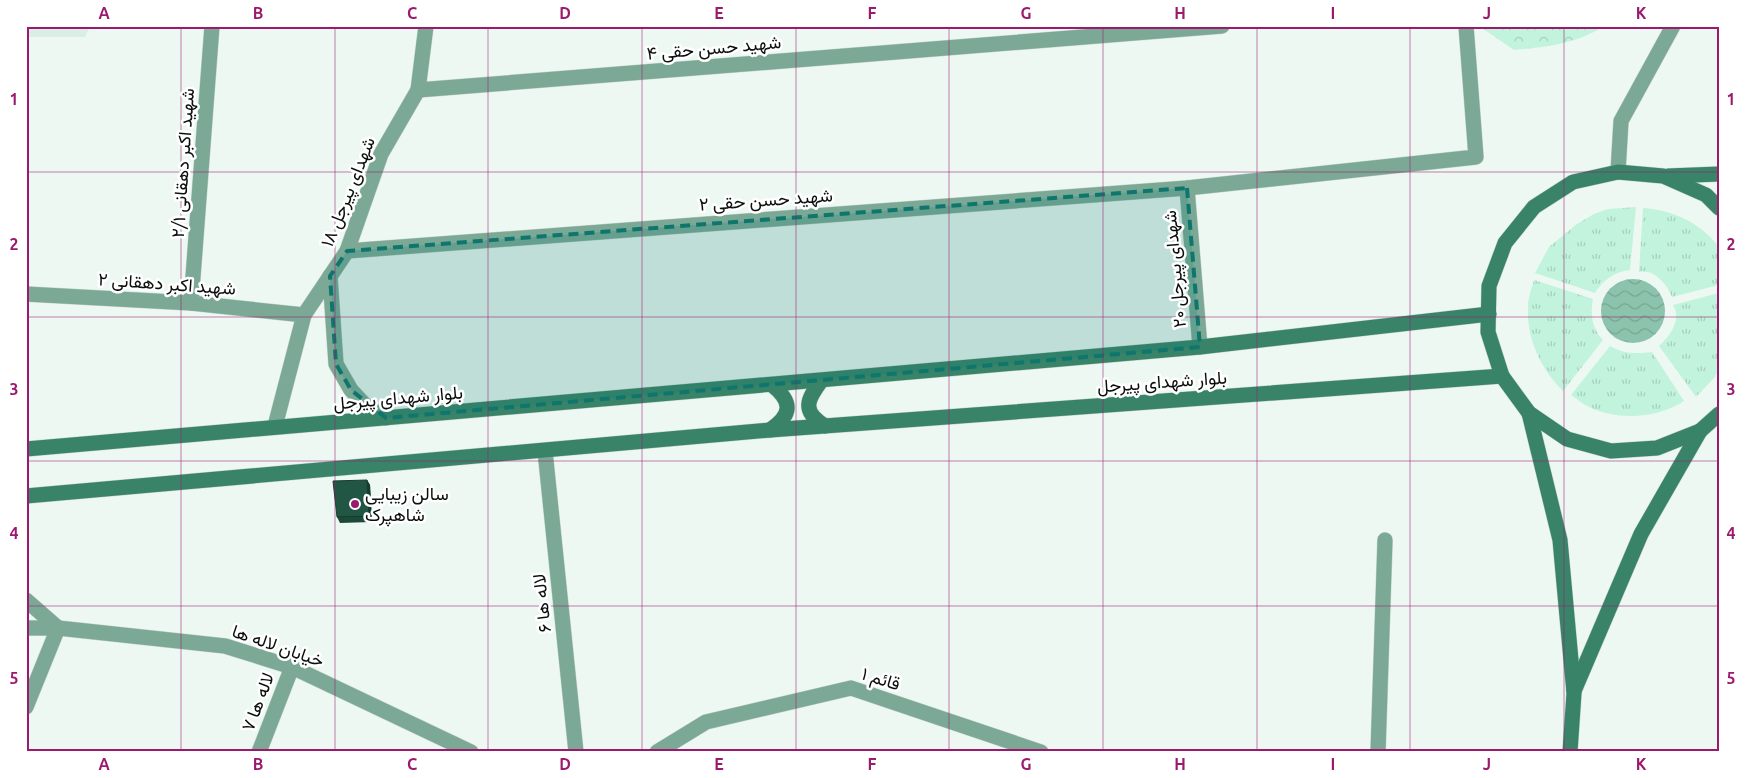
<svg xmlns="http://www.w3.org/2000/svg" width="1745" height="778" viewBox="0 0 1745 778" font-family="Ubuntu,Vazirmatn,sans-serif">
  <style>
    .built { fill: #dbeee5 }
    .grass { fill: url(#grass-tufts) }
    .forest { fill: url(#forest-crowns) }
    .water { fill: url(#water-waves) }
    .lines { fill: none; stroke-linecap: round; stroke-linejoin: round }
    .street-casing { stroke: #c9d3ce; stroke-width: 16 }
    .secondary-casing { stroke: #c9d3ce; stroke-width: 16 }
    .street { stroke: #7ba996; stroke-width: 15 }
    .secondary { stroke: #398468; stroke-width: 15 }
    .wall { fill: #1c4a3a }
    .shaded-wall { fill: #163c2f }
    .building { fill: #205643; stroke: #163c2f }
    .marked { fill: #0f766e; fill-opacity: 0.2; stroke: #0f766e; stroke-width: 4; stroke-dasharray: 10 6; stroke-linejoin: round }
    .grid { fill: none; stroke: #9b1a6f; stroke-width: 1; stroke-opacity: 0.55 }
    .poi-dot { fill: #9b1a6f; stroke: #fff; stroke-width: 2 }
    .labels { text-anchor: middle; stroke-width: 5; stroke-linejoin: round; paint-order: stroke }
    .street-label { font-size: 18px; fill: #0a0e0c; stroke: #fff }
    .poi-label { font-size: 18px; fill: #0a0e0c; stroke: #fff; text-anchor: start }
    .neatline { fill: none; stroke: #9b1a6f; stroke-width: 2 }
    .grid-label { font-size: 16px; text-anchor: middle; font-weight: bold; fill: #9b1a6f }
  </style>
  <defs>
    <pattern id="grass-tufts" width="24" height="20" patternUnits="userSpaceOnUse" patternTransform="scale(1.25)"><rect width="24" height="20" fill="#c2f3dd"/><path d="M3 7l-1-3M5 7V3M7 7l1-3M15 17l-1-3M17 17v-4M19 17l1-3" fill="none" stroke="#a5cfbc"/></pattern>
    <pattern id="forest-crowns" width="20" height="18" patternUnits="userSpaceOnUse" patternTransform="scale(1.25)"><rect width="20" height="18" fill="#c2f3dd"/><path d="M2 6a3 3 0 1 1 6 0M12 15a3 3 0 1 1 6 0" fill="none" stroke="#a5cfbc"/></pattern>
    <pattern id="water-waves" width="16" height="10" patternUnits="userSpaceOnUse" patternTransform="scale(1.25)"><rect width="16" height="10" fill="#8cc3ac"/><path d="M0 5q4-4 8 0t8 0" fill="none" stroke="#77a693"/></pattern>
  </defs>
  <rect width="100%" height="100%" fill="#edf8f3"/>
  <polygon class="built" points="26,26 90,26 85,37 26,37"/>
  <g class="grass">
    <path d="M 1636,207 L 1630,270 C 1614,272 1603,280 1595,293 L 1535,273 L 1549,247 L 1577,224 L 1594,214 L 1608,209 Z"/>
    <path d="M 1643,208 C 1673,210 1701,223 1719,247 L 1719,285 L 1672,297 C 1667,284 1654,269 1639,272 Z"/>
    <path d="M 1534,280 L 1593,299 C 1590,314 1592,329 1603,340 L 1563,391 C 1541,369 1526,338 1528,306 C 1528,297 1532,288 1534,280 Z"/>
    <path d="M 1719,293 L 1719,370 L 1714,378 L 1696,397 L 1659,346 C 1667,339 1678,325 1676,313 C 1676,310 1674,307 1673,305 Z"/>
    <path d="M 1610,346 C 1624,354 1636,354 1652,352 L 1684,401 C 1657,419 1616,421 1587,406 C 1581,403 1576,398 1571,395 Z"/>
  </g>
  <path class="forest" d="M 1479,26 L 1604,26 C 1577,44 1545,47 1514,50 Z"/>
  <circle class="water" cx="1633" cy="311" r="32"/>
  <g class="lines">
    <defs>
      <g id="street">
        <polyline points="418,90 1222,26"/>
        <polyline points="1618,172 1621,121 1673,26"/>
        <polyline points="1187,188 1200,347"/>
        <polyline points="347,251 1187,188 1476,157 1466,26"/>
        <polyline points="330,276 336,364 351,390 365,405 386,418"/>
        <polyline points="26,294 191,303 304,315"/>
        <polyline points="191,303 212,26"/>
        <polyline points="275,426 304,315 347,251 381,154 418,90 426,26"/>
        <polyline points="545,451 576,752"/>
        <polyline points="26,600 58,628"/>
        <polyline points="26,628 58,628 225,646 292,667 471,752"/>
        <polyline points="26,707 58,628"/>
        <polyline points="259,752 292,667"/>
        <polyline points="657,752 706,722 851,688 1041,752"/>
        <polyline points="1378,752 1385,540"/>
      </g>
      <g id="secondary">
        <polyline points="1668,176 1719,174"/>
        <polyline points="1719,208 1706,195 1663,176 1618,172 1573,182 1534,207 1505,243 1489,286 1488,332 1502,376 1529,413 1567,439 1611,451 1657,448 1700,431 1719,414"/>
        <path d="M 821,381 C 807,400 801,411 825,426"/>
        <polyline points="1529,413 1560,540 1574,693 1570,752"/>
        <path d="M 770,430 C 792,415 793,402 772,385"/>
        <polyline points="26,449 1200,347 1489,314"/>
        <polyline points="26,496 770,430 1502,376"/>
        <polyline points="1574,691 1641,534 1700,431"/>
      </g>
    </defs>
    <use href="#street" class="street-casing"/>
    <use href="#secondary" class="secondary-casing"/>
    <use href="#street" class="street"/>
    <use href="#secondary" class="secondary"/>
  </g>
  <polygon class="wall" points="367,480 370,485 372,522 340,523 337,517"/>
  <polygon class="shaded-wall" points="367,480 370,485 372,522 369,516"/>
  <polygon class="building" points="367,480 369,516 337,517 333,481"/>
  <path class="marked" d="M 1187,188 L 1200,347 L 386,418 L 351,390 L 336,364 L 330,276 L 347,251 Z"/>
  <path class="grid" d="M 181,26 L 181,752M 335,26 L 335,752M 488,26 L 488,752M 642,26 L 642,752M 796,26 L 796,752M 949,26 L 949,752M 1103,26 L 1103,752M 1257,26 L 1257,752M 1410,26 L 1410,752M 1564,26 L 1564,752M 26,172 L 1719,172M 26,317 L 1719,317M 26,461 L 1719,461M 26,606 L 1719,606"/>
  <circle class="poi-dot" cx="355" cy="504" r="5"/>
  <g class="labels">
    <g class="street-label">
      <text transform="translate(714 48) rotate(-5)" y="6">شهید حسن حقی ۴</text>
      <text transform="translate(183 163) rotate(-86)" y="6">شهید اکبر دهقانی ۲/۱</text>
      <text transform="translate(348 192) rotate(-68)" y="6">شهدای پیرجل ۱۸</text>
      <text transform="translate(766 200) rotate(-4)" y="6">شهید حسن حقی ۲</text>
      <text transform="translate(1175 269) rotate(-95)" y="6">شهدای پیرجل ۲۰</text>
      <text transform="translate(167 284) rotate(4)" y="6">شهید اکبر دهقانی ۲</text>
      <text transform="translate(1162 382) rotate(-4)" y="6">بلوار شهدای پیرجل</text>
      <text transform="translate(398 398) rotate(-5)" y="6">بلوار شهدای پیرجل</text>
      <text transform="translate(542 603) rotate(-96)" y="6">لاله ها ۶</text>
      <text transform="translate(278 646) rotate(19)" y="6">خیابان لاله ها</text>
      <text transform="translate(881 679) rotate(17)" y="6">قائم ۱</text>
      <text transform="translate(258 702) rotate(-69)" y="6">لاله ها ۷</text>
    </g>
    <g class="poi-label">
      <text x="365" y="500">سالن زیبایی<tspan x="365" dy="21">شاهپرک</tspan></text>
    </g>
  </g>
  <rect width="1745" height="778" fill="none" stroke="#ffffff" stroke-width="55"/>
  <rect x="28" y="28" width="1690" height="722" class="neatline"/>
  <g class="grid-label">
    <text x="104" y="19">A</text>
    <text x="258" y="19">B</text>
    <text x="412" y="19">C</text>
    <text x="565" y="19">D</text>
    <text x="719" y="19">E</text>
    <text x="872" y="19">F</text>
    <text x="1026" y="19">G</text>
    <text x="1180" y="19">H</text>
    <text x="1333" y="19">I</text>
    <text x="1487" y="19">J</text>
    <text x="1641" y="19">K</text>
    <text x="14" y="105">1</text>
    <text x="1731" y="105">1</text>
    <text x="14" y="250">2</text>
    <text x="1731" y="250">2</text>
    <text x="14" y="395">3</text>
    <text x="1731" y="395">3</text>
    <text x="14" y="539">4</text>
    <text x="1731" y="539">4</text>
    <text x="14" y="684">5</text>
    <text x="1731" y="684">5</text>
    <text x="104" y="770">A</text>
    <text x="258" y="770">B</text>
    <text x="412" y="770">C</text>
    <text x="565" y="770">D</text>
    <text x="719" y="770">E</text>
    <text x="872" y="770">F</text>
    <text x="1026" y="770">G</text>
    <text x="1180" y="770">H</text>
    <text x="1333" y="770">I</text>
    <text x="1487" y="770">J</text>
    <text x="1641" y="770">K</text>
  </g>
</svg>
